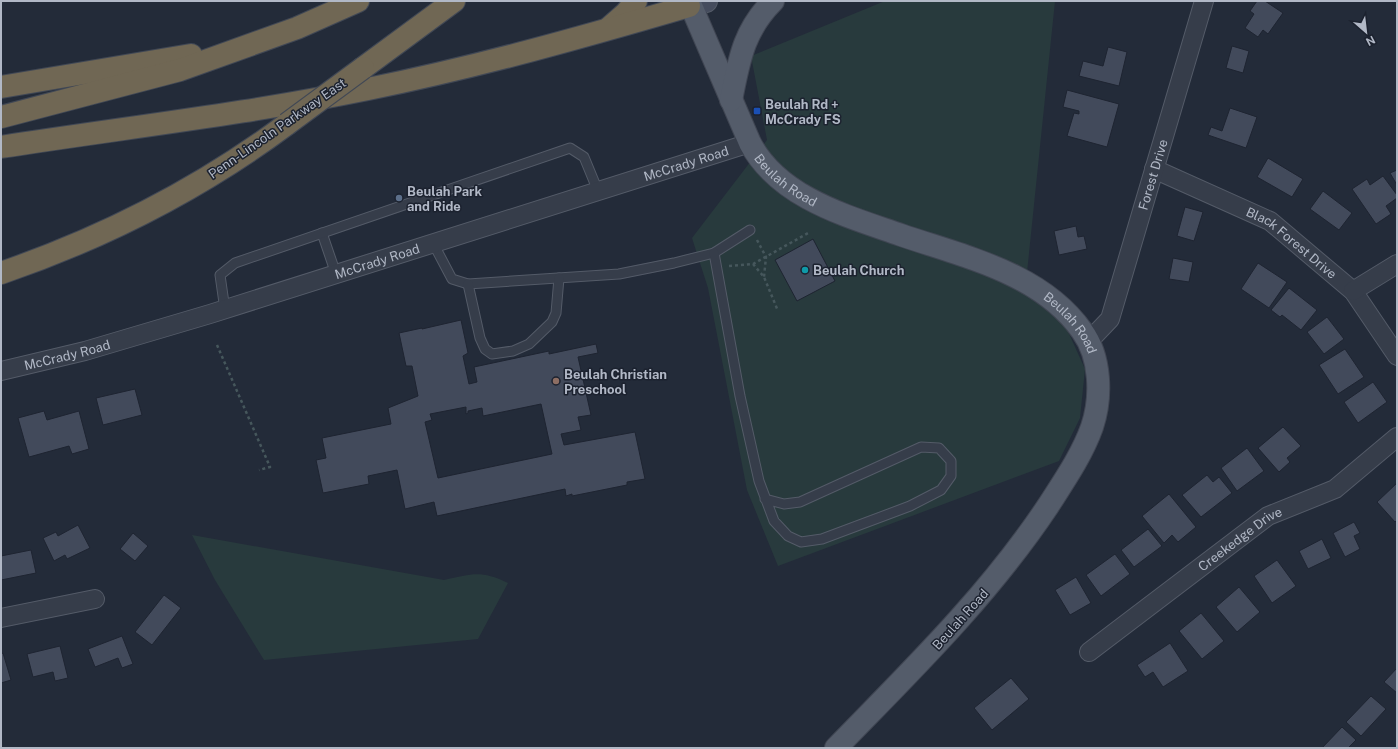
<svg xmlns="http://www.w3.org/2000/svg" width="1398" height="749" viewBox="0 0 1398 749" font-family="'Public Sans',sans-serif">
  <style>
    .green { fill: #283a3d }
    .building { fill: #424a5b; stroke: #1e2431; fill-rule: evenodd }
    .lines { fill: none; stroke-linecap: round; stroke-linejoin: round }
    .service-casing { stroke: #545b68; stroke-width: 11 }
    .minor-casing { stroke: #545b68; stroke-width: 20 }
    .secondary-casing { stroke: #545b68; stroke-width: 24 }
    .primary-casing { stroke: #404653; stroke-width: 24 }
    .motorway-casing { stroke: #414855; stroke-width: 24 }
    .path { stroke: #46575c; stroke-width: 2.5; stroke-dasharray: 3 3; stroke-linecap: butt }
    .service { stroke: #363d4a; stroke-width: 9 }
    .minor { stroke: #363d4a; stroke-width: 18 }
    .secondary { stroke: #454c5d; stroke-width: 22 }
    .primary { stroke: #545c6a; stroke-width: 22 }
    .motorway { stroke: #706754; stroke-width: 22 }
    .motorway-bridge-casing { stroke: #414855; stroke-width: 24; stroke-linecap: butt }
    .motorway-bridge { stroke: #706754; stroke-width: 22 }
    .transit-dot { fill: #1a4fb4; stroke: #1c222f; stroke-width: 1.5 }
    .service-dot { fill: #5c6f8a; stroke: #1c222f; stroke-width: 1.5 }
    .culture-dot { fill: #0f9aa8; stroke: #1c222f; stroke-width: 1.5 }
    .education-dot { fill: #8d6e63; stroke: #1c222f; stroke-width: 1.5 }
    .labels { text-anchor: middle; stroke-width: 3; stroke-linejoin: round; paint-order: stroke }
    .poi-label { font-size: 13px; font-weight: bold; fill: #b1b8c6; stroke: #1c222f; text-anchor: start }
    .street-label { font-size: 13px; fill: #b1b8c6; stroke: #1c222f }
  </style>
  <rect width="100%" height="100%" fill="#232b39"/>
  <g class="green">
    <polygon points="885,1 1055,1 1025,292 1066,327 1085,369 1080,418 1059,461 778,566 747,490 708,288 692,238 767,140 751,56"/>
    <path d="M 192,535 L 444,580 C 473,574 480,570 508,583 L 478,639 L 264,660 L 215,580 Z"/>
  </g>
  <g class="building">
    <polygon points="1257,1 1265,1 1283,13 1268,34 1263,30 1258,37 1245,28 1254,14 1250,11"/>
    <polygon points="1232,46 1249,51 1243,73 1226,68"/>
    <polygon points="1108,47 1127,52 1119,86 1079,76 1083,61 1103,66"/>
    <polygon points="1067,90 1119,104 1107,147 1067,136 1074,113 1079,114 1079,111 1063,107"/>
    <polygon points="1230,108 1257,117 1246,148 1208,135 1211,127 1222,131"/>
    <polygon points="1268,158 1303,179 1292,197 1257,177"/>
    <polygon points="1397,170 1397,185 1390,173"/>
    <polygon points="1383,176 1397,195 1397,198 1386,206 1391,214 1376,224 1352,189 1367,179 1370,185"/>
    <polygon points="1323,191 1352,213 1339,230 1310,209"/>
    <polygon points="1185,207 1203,212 1194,241 1177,236"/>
    <polygon points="1076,226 1078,237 1084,236 1087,249 1059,255 1054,231"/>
    <polygon points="813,239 835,281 797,301 775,260"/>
    <polygon points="1173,258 1193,262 1189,282 1169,279"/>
    <polygon points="1258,263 1287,282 1269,308 1241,289"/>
    <polygon points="1289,288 1317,310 1301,330 1282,315 1280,317 1271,310"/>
    <polygon points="1327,317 1344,339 1324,354 1307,332"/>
    <path d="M 461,320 L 468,353 L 463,356 L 469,384 L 477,382 L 474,367 L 549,351 L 549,354 L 596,344 L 598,353 L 578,357 L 591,415 L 578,417 L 581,430 L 561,434 L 564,445 L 635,432 L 645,479 L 627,482 L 627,485 L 572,496 L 572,494 L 566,496 L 565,489 L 437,516 L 434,502 L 405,509 L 397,470 L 368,476 L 369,484 L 323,493 L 316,460 L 326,458 L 322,438 L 391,424 L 388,408 L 418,396 L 412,366 L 406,366 L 399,333 L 422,328 L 422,329 ZM 541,404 L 552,454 L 438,478 L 425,422 L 432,420 L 430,414 L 466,407 L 466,414 L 468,413 L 468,411 L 482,408 L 483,416 Z"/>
    <polygon points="1345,349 1364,377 1338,394 1319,365"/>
    <polygon points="1373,382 1387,402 1358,423 1344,402"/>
    <polygon points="135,389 142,415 103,425 96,398"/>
    <polygon points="44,411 47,420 79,411 89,449 72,454 69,446 29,457 18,418"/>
    <polygon points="1283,427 1301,446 1287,458 1290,462 1279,472 1258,448"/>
    <polygon points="1247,448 1264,471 1237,491 1221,468"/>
    <polygon points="1207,475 1213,482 1219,477 1232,493 1201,517 1182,495"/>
    <polygon points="1397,483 1397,520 1395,522 1377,502"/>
    <polygon points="1169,494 1196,527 1178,542 1172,535 1164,543 1142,516"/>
    <polygon points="1354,522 1360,533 1354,536 1360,549 1345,557 1333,533"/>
    <polygon points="78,525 90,548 67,559 65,555 54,561 43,538 56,532 58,536"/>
    <polygon points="1148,529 1162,546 1134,567 1121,550"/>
    <polygon points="133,533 148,546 135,561 120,549"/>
    <polygon points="1322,539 1331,558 1308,569 1299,551"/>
    <polygon points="31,550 36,573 1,580 1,556"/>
    <polygon points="1115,554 1130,574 1101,596 1086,575"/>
    <polygon points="1277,560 1296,586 1272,603 1254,576"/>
    <polygon points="1076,577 1091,603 1070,615 1055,590"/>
    <polygon points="1239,587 1260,612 1237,632 1216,607"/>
    <polygon points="164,595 181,608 152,645 135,632"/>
    <polygon points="1201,613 1224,641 1202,659 1179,631"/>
    <polygon points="122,636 133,664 122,668 118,658 95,667 88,649"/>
    <polygon points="1170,643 1188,671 1163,687 1153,672 1145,677 1137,665"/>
    <polygon points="60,646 68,678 55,681 53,672 33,677 27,654"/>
    <polygon points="3,653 11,680 1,683 1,654"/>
    <polygon points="1397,668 1397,693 1384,682"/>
    <polygon points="1011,678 1029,699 992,730 974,708"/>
    <polygon points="1371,696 1386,709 1361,736 1346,722"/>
    <polygon points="1342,727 1356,740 1348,748 1322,748"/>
  </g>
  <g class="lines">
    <defs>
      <g id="service">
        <polyline points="322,233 336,274"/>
        <polyline points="433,243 452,279 468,284 619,274 674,263 714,253 750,230"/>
        <polyline points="714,253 740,396 759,481 774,521 788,536 801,542 822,539 910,506 941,490 951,476 951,461 939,448 921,447 800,502 784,504 765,499"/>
        <polyline points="468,284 480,338 485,349 492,354 513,351 529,344 552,322 556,313 559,278"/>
        <polyline points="225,310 220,275 235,263 570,148 584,157 598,191"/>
      </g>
      <g id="minor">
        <path id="s1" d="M 1154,169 L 1270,221 L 1353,291 L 1397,356"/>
        <polyline points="1353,291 1397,264"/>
        <path id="s2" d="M 1089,341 L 1110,319 L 1204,1"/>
        <path id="s3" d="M 1,371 L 85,351 L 210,314 L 750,143"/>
        <polyline points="1,618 95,599"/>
        <path id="s4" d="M 1089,652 L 1268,516 L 1335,489 L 1397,437"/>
      </g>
      <polyline id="secondary" points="689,6 706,1"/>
      <g id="primary">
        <path id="s5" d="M 689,1 L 750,143 C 779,198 847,216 901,235 C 965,257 1041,273 1082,331 C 1101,357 1102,397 1092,427 C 1082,455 1064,481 1048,506 C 988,596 911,671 836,748"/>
        <path d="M 731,100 C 739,61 743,31 773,1"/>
      </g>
      <g id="motorway">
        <polyline points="610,27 626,13 636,1"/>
        <polyline points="363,68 454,1"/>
        <polyline points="1,87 191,55"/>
        <polyline points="1,117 180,70 297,28 358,1"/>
        <path d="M 1,147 C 123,128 246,114 368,89 C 477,67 583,37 689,6"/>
        <path d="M 1,273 C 103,238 201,188 287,124"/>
      </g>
    </defs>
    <use href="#service" class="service-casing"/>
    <use href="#minor" class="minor-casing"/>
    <use href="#secondary" class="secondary-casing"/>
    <use href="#primary" class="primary-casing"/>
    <use href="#motorway" class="motorway-casing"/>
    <g class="path">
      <polyline points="757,240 766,257 764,277"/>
      <polyline points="753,264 764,277 778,311"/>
      <polyline points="729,266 753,264 810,232"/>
      <polyline points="217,345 270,467 259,470"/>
    </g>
    <use href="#service" class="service"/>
    <use href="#minor" class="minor"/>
    <use href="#secondary" class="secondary"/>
    <use href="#primary" class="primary"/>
    <use href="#motorway" class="motorway"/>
    <defs>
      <polyline id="motorway-bridge" points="287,124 363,68"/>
    </defs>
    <use href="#motorway-bridge" class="motorway-bridge-casing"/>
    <use href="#motorway-bridge" class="motorway-bridge"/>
  </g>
  <rect class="transit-dot" x="753" y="107" width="8" height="8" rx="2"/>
  <circle class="service-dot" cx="399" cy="198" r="4"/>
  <circle class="culture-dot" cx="805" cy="270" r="4"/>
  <circle class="education-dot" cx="556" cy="381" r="4"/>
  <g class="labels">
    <g class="poi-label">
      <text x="765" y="109">Beulah Rd +<tspan x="765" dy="15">McCrady FS</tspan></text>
      <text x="407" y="196">Beulah Park<tspan x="407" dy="15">and Ride</tspan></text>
      <text x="813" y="275">Beulah Church</text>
      <text x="564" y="379">Beulah Christian<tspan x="564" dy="15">Preschool</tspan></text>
    </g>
    <g class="street-label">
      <text transform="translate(277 128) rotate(-35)" y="5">Penn-Lincoln Parkway East</text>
      <text dy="5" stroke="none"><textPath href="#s3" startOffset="716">McCrady Road</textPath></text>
      <text dy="5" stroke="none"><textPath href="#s2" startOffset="181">Forest Drive</textPath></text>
      <text dy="5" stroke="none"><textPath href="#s5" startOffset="207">Beulah Road</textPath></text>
      <text dy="5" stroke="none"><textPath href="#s1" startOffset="157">Black Forest Drive</textPath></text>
      <text dy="5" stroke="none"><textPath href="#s3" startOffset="392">McCrady Road</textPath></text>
      <text dy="5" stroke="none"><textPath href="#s5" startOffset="531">Beulah Road</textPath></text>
      <text dy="5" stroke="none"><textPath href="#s3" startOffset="68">McCrady Road</textPath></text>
      <text dy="5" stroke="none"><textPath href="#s4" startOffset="189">Creekedge Drive</textPath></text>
      <text transform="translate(960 619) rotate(-48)" y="5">Beulah Road</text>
    </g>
  </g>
  <rect width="1398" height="749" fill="none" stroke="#b1b8c6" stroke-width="4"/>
  <g transform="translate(1366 32) rotate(152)" stroke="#1c222f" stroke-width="3" paint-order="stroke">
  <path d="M0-3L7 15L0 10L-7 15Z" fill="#b1b8c6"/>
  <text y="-6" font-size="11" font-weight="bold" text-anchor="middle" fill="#b1b8c6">N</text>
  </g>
</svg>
